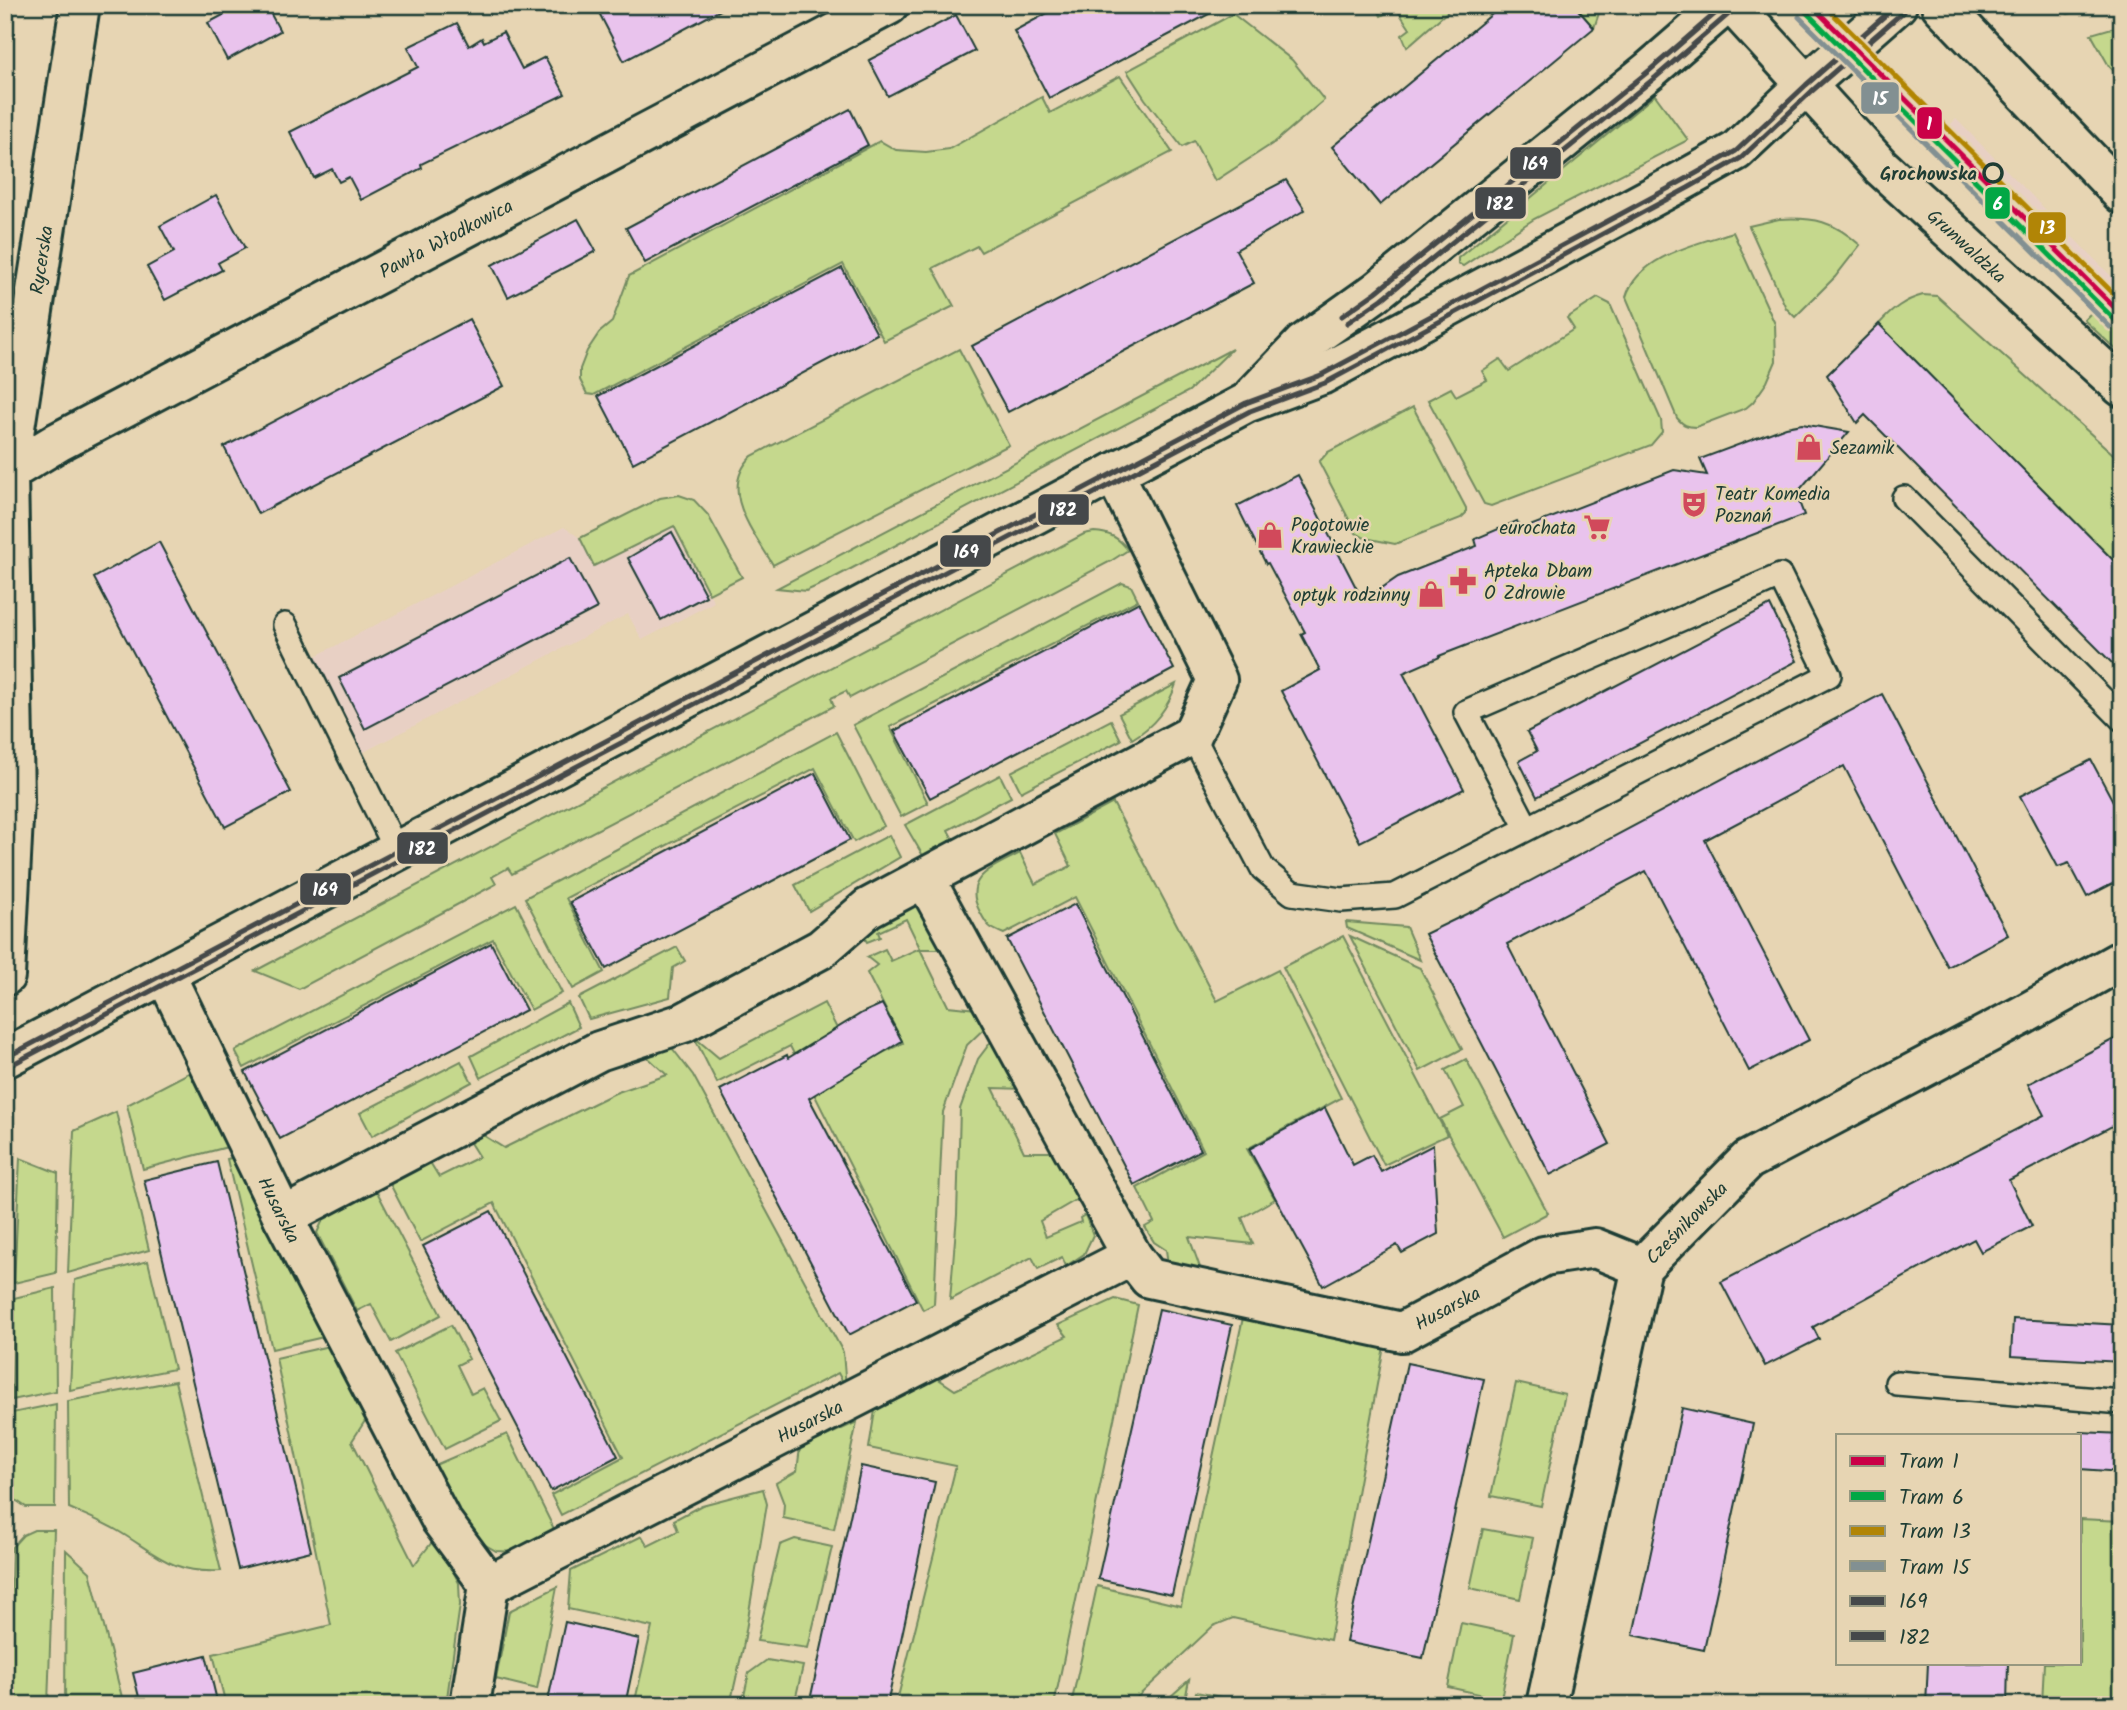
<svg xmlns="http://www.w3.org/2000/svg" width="2127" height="1710" viewBox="0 0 2127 1710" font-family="Kalam,sans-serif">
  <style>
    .built { fill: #e8d0c4 }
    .green { fill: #c5d88d; stroke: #728a60; stroke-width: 2 }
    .building { fill: #e9c3ed; stroke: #1f3d34; stroke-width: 2 }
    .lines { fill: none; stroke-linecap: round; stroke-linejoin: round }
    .service-casing { stroke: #1f3d34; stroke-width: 28 }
    .minor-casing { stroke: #1f3d34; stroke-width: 44 }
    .tertiary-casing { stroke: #1f3d34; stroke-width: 44 }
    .service { stroke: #e7d5b3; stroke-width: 23 }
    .minor { stroke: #e7d5b3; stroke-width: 38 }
    .tertiary { stroke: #e7d5b3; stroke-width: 38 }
    .bus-1-casing { stroke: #e7d5b3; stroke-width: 10 }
    .bus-2-casing { stroke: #e7d5b3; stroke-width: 10 }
    .bus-1 { stroke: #45484a; stroke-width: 5 }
    .bus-2 { stroke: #45484a; stroke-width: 5 }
    .tram-1-casing { stroke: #e7d5b3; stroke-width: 10 }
    .tram-2-casing { stroke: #e7d5b3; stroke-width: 10 }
    .tram-3-casing { stroke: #e7d5b3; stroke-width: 10 }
    .tram-4-casing { stroke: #e7d5b3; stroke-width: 10 }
    .tram-1 { stroke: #ca0047; stroke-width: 5 }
    .tram-2 { stroke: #02a745; stroke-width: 5 }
    .tram-3 { stroke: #b18506; stroke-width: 5 }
    .tram-4 { stroke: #829092; stroke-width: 5 }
    .stop-dot { fill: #e7d5b3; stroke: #1f3d34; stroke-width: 3.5 }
    .labels { text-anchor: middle; stroke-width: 5; stroke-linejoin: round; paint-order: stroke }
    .stop-label { font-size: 19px; font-weight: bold; fill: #1f3d34; stroke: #e7d5b3; text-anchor: end }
    .street-label { font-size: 19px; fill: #1f3d34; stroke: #e7d5b3 }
    .poi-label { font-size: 19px; fill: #1f3d34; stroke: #e7d5b3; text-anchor: start }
    .line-badge { stroke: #e7d5b3; stroke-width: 2.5 }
    .badge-label { font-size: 19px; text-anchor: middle; font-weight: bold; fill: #fff }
  </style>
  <rect width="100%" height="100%" fill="#e7d5b3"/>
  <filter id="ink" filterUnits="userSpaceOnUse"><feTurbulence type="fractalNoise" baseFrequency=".0143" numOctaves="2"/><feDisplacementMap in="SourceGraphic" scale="14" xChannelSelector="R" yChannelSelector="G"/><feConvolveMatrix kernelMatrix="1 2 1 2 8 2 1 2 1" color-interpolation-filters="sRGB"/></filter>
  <g filter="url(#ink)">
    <g class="built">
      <polygon points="1956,119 2119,284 2122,282 2122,327 2099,305 2107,295 1944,131"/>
      <polygon points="674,525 714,602 642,640 628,614 360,754 310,659 564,527 580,538 594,566"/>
    </g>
    <g class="green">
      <polygon points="1375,5 1455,5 1407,47 1402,35 1410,29 1396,8 1381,16"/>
      <polygon points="1574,5 1594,5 1599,13 1594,28"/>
      <polygon points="2051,5 2104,5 2068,14"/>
      <polygon points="1233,14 1292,60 1324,100 1275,142 1215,181 1194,141 1182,147 1145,99 1127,71"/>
      <polygon points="2122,25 2122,80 2109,66 2091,34"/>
      <polygon points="1120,76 1172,152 981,252 977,246 933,268 954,306 884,341 843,264 594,395 587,394 580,380 580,369 587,351 599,333 612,322 629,276 880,141 896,150 926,152 949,149 1042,97 1050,113"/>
      <polygon points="1655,95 1688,140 1534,219 1463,266 1458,263 1458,258"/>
      <path d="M 1779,219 C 1815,217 1833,221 1860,245 L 1835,277 L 1795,317 L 1786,308 L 1749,226 Z"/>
      <path d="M 1733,232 L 1775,324 L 1776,361 L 1767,382 L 1753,402 L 1746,408 L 1696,427 C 1687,427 1683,425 1677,418 L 1626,297 C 1638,256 1697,244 1733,232 Z"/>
      <path d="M 1923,295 L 1937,296 L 2122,462 L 2122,569 L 1879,324 C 1893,309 1904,300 1923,295 Z"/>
      <polygon points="1598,298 1610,304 1661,420 1662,432 1651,445 1491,506 1484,504 1428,400 1451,388 1456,396 1487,380 1482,371 1500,359 1509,371 1574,329 1567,318"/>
      <polygon points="2099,305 2122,327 2122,355 2084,320"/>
      <path d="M 959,349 L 1009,445 L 773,565 C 754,532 717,490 752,456 Z"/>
      <polygon points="1232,349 1189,391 824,583 806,591 777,588"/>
      <polygon points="1413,407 1466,508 1466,513 1461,518 1395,544 1365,538 1356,533 1319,462 1328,452"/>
      <polygon points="679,495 694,500 708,515 742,577 709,594 674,526 594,566 580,538 660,498"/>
      <path d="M 1094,532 C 1110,533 1118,537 1128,550 L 1111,561 L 850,698 L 846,691 L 831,698 L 834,706 L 512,874 L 508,868 L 492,877 L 496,884 L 299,989 L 255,971 L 1084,534 Z"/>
      <polygon points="1122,583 1131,586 1138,600 890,727 928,803 901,817 853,725"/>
      <path d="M 1176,684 C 1168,709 1154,726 1132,739 L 1119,714 Z"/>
      <polygon points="1111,720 1121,740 1021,792 1011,772"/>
      <polygon points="836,732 884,826 854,842 815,768 566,898 604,972 573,989 525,898"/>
      <polygon points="1000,775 1011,797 948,830 956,845 926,861 905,825"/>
      <path d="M 1113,803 L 1217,1001 L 1278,970 L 1341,1098 L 1247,1149 L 1275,1199 L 1242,1218 L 1253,1244 L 1189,1237 L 1202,1273 L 1168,1264 L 1166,1250 L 1154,1242 L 1145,1227 L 1154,1222 L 1137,1188 L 1204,1151 L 1075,897 L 1004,934 C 989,928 988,927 980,912 C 961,877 994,867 1020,853 L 1035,884 L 1071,866 L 1055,834 Z"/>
      <polygon points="889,835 900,857 809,911 795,885"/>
      <polygon points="516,904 562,993 531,1010 493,939 244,1068 235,1051"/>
      <polygon points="909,905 921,907 957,949 920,949 948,1006 987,1010 993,1020 967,1045 943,1112 934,1304 923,1310 790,1046 717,1083 694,1037 719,1058 824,1003 856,1066 903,1043 867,973 877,965 867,957 885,949 891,961 920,948 906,919 878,932 880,937 867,942 861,932"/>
      <polygon points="1346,922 1406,927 1420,960 1347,928"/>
      <polygon points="1343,936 1447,1135 1384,1165 1283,967"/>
      <polygon points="1350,936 1420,968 1462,1049 1420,1071"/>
      <polygon points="677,947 685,961 673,968 670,997 589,1019 579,998"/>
      <polygon points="568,1003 579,1027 481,1078 471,1056"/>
      <polygon points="1000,1030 1030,1089 993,1088 1024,1152 1065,1152 1087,1200 1080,1204 1076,1200 1040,1221 1046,1237 1081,1222 1080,1218 1085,1215 1093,1235 1084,1254 1066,1266 1062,1257 1038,1269 1032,1257 950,1300 957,1215 960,1109 978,1059"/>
      <polygon points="669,1044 693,1075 843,1352 846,1388 838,1373 561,1515 551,1495 623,1457 494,1203 420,1242 388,1180 428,1159 439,1177 479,1157 467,1138 478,1132 504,1148 615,1093 667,1075 643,1053"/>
      <polygon points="1466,1059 1548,1213 1503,1237 1440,1119 1464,1107 1445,1070"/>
      <polygon points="461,1061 472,1082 372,1136 360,1113"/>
      <polygon points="198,1068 235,1145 143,1169 127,1105"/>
      <polygon points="116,1112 149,1250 68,1273 74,1131"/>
      <polygon points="242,1155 332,1335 272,1349 227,1159"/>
      <polygon points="20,1158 58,1173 56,1273 14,1283"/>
      <polygon points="373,1184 441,1315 391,1342 371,1304 357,1311 317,1233 326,1213"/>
      <polygon points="148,1261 174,1369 70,1390 75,1280"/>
      <polygon points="55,1288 56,1391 12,1400 14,1298"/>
      <polygon points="1115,1299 1138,1305 1054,1705 896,1705 956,1466 869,1448 876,1404 931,1374 955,1390 1067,1336 1058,1325"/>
      <polygon points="1244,1313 1385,1341 1330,1640 1233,1618 1213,1626 1129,1705 1071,1705 1097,1586 1181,1606"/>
      <polygon points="451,1325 469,1359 457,1365 471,1394 483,1388 501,1421 445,1449 395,1353"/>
      <polygon points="338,1344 372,1410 352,1441 414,1565 436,1537 459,1583 460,1605 446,1705 226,1705 213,1654 331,1625 276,1358"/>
      <path d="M 175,1381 L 221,1571 C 171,1574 157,1554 118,1531 C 103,1522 85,1515 69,1508 L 68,1401 Z"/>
      <polygon points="1516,1383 1565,1394 1541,1506 1491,1496"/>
      <polygon points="56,1404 55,1507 26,1507 11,1497 12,1413"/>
      <polygon points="857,1422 834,1529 783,1518 784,1504 776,1483 797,1471 800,1448"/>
      <polygon points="507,1434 557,1535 516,1552 496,1551 482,1543 469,1534 435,1465"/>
      <polygon points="763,1489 767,1504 743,1648 730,1705 634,1705 652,1627 568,1609 571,1571 642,1536 648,1546 678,1531 674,1520 702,1505"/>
      <polygon points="2080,1519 2122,1521 2122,1705 2042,1705 2044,1663 2080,1663"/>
      <polygon points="1483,1529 1533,1538 1520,1599 1470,1588"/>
      <polygon points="34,1530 54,1530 48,1705 8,1705 12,1547 23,1535"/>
      <polygon points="795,1539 832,1547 808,1648 757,1641 780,1545"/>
      <polygon points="66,1550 90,1572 124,1705 65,1705"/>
      <polygon points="557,1587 537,1689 496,1679 509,1611"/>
      <polygon points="1461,1623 1514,1634 1501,1699 1448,1687"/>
      <polygon points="767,1660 803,1666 794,1705 742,1705 749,1673"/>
      <polygon points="1189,1680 1184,1705 1161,1705"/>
      <polygon points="1196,1692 1261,1705 1193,1705"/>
    </g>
    <g class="building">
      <polygon points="242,5 266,5 280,31 227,60 208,23"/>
      <polygon points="595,5 730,5 624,61"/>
      <polygon points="1062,5 1226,5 1049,98 1014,31"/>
      <polygon points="1503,5 1574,5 1594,28 1380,205 1332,147"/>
      <polygon points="956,15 975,51 888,96 869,60"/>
      <polygon points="457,23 469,46 482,38 484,42 503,32 522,69 545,57 565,94 421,164 422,168 361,200 349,177 339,182 332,169 314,178 290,132 418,67 408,47"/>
      <polygon points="850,109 868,145 645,263 626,228"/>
      <polygon points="1286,180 1305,210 1236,250 1254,283 1008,412 972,346"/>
      <polygon points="216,195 245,248 218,263 222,270 165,300 147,267 174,252 160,226"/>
      <polygon points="578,219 596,251 508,297 492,265"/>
      <polygon points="842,268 877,334 633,463 598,396"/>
      <polygon points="469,319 504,386 258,514 224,447"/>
      <polygon points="1879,324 2122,569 2122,673 1865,415 1857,423 1827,375"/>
      <polygon points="1802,424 1849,432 1796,494 1804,515 1439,656 1440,657 1403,673 1464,789 1360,842 1281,691 1320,670 1301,634 1305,632 1268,563 1266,564 1237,506 1298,475 1363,601 1398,577 1477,546 1475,539 1517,521 1520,530 1674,470 1707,475 1700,459 1786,427"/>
      <polygon points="672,532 706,596 661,620 628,558"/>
      <polygon points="159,542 291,792 225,827 94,578"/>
      <polygon points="570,558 597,608 365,729 339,678"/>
      <polygon points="1139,602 1174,669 930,798 894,731"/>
      <polygon points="1770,605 1797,661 1537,797 1519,761 1537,751 1527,732"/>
      <polygon points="1882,694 2008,935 1948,967 1844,766 1705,840 1809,1040 1749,1071 1646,871 1507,944 1610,1144 1550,1175 1425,934 1485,905"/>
      <polygon points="2091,760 2122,818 2122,879 2087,897 2069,863 2058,867 2020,796"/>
      <polygon points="815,773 850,840 606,969 570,902"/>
      <polygon points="1075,904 1201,1150 1134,1185 1007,939"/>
      <polygon points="491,943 526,1010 280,1139 245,1072"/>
      <polygon points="882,1004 902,1041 809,1098 916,1300 849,1335 720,1090 787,1055 788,1058 862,1013"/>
      <polygon points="2122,1035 2122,1121 2009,1180 2032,1226 1981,1252 1974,1239 1813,1327 1819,1339 1765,1366 1721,1282 2044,1115 2028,1084"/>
      <polygon points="1325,1108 1353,1165 1372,1155 1381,1172 1433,1145 1438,1234 1402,1253 1397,1245 1323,1286 1249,1149"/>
      <polygon points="217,1162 311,1551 238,1569 144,1180"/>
      <polygon points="491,1211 618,1456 551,1491 423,1246"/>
      <polygon points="1159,1309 1232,1325 1172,1595 1098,1579"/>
      <polygon points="2013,1319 2122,1325 2122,1362 2011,1356"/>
      <polygon points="1407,1363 1484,1379 1423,1658 1346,1642"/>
      <polygon points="1682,1408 1753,1424 1704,1650 1633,1635"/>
      <polygon points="2080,1432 2122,1434 2122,1472 2080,1469"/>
      <polygon points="861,1466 935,1482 887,1705 809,1705"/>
      <polygon points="565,1622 639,1639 625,1705 547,1705"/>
      <polygon points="206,1655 218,1705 141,1705 133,1673"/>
      <polygon points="1928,1663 2008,1663 2007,1705 1926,1705"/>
    </g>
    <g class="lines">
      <defs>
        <g id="service">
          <polyline points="1904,498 2122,719"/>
          <polyline points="285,625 397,851"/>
          <polyline points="1192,735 1263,869 1292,893 1341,900 1395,896 1829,675 1780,576 1466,712 1527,828"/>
          <polyline points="1897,1383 2122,1402"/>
        </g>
        <g id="minor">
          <path id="s1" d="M 5,474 L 58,442 L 889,5"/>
          <path id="s2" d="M 925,879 L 1132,1256 L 1149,1278 L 1402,1332 L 1544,1256 L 1595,1248 L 1642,1267"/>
          <path id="s3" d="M 165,974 L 283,1217 L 441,1520 L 489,1585 L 470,1705"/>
          <path id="s4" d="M 5,976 L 14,799 L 8,473 L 80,5"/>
          <polyline points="283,1217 599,1051 683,1023 821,949 868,908 1192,735 1217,680 1114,473"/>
          <path id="s5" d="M 489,1585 L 1132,1256"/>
          <path id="s6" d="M 1546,1705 L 1642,1267 L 1748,1160 L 2023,1015 L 2122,960"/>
        </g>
        <g id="tertiary">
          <path id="s7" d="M 1733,5 L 1881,167 L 2122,387"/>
          <polyline points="1941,5 2122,194"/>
          <polyline points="1253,396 1303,344 1376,292 1650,70 1725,5"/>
          <polyline points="5,1058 1246,403 1321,375 1684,180 1736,151 1806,85 1897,5"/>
        </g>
      </defs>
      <use href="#service" class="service-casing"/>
      <use href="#minor" class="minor-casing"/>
      <use href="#tertiary" class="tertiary-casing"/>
      <use href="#service" class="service"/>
      <use href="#minor" class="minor"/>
      <use href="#tertiary" class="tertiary"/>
      <defs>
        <g id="bus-1">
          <polyline points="1342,316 1376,292 1650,70 1725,5"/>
          <polyline points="5,1058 1246,403 1321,375 1684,180 1736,151 1806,85 1897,5"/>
        </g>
        <g id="bus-2">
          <polyline points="1347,323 1382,299 1656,77 1731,12"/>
          <polyline points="9,1066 1250,411 1325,383 1688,188 1741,158 1812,91 1903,12"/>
        </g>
      </defs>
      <use href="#bus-1" class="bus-1-casing"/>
      <use href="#bus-2" class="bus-2-casing"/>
      <use href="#bus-1" class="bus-1"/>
      <use href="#bus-2" class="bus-2"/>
      <defs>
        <polyline id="tram-1" points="1811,5 2122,315"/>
        <polyline id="tram-2" points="1805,11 2116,321"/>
        <polyline id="tram-3" points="1824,5 2122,302"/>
        <polyline id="tram-4" points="1799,17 2110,327"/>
      </defs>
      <use href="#tram-1" class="tram-1-casing"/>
      <use href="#tram-2" class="tram-2-casing"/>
      <use href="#tram-3" class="tram-3-casing"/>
      <use href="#tram-4" class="tram-4-casing"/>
      <use href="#tram-1" class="tram-1"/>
      <use href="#tram-2" class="tram-2"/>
      <use href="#tram-3" class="tram-3"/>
      <use href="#tram-4" class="tram-4"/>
    </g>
  </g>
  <defs>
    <symbol id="shop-bare" viewBox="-9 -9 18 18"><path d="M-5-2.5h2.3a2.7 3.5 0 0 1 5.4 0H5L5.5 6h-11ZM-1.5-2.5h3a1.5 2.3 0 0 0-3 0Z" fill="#d1495b" stroke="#e7d5b3" stroke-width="2.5" paint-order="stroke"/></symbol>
    <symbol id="theatre-bare" viewBox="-9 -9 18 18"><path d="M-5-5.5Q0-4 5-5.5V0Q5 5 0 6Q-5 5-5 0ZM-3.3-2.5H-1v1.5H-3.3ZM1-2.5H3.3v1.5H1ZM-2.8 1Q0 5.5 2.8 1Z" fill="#d1495b" stroke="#e7d5b3" stroke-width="2.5" paint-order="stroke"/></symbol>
    <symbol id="supermarket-bare" viewBox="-9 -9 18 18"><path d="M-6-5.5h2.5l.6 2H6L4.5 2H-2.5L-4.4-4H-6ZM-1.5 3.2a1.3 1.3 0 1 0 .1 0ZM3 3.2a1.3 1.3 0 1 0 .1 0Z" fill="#d1495b" stroke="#e7d5b3" stroke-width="2.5" paint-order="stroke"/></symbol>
    <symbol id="pharmacy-bare" viewBox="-9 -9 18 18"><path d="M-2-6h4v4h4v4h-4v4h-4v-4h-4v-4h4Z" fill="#d1495b" stroke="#e7d5b3" stroke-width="2.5" paint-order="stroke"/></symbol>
  </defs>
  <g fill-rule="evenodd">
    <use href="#shop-bare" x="1790" y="428" width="38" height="38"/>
    <use href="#theatre-bare" x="1675" y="485" width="38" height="38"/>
    <use href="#supermarket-bare" x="1578" y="508" width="38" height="38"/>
    <use href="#shop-bare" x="1251" y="516" width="38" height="38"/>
    <use href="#pharmacy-bare" x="1444" y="562" width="38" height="38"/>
    <use href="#shop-bare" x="1412" y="575" width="38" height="38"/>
  </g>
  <circle class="stop-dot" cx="1993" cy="173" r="9"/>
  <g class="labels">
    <g class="stop-label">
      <text x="1977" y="180">Grochowska</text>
    </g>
    <g class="street-label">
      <text dy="7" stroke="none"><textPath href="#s1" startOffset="500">Pawła Włodkowica</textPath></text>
      <text dy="7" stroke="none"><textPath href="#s7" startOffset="336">Grunwaldzka</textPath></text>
      <text dy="7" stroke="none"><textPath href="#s4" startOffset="719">Rycerska</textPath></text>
      <text dy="7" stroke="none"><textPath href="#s3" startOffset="262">Husarska</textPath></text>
      <text dy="7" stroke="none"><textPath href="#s6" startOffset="511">Cześnikowska</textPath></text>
      <text dy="7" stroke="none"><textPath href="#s2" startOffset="768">Husarska</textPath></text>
      <text dy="7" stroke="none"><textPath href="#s5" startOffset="360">Husarska</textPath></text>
    </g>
    <g class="poi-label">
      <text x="1830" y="454">Sezamik</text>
      <text x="1715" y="500">Teatr Komedia<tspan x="1715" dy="22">Poznań</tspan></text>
      <text x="1291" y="531">Pogotowie<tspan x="1291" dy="22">Krawieckie</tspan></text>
      <text x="1576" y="534" text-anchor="end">eurochata</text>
      <text x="1484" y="577">Apteka Dbam<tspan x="1484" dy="22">O Zdrowie</tspan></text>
      <text x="1410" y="601" text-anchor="end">optyk rodzinny</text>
    </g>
  </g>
  <g class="line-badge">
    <rect x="1860" y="81" width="40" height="34" rx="7" fill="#829092"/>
    <rect x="1916" y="106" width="27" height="34" rx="7" fill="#ca0047"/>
    <rect x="1509" y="146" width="53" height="34" rx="7" fill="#45484a"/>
    <rect x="1984" y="186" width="27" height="34" rx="7" fill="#02a745"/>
    <rect x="1474" y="186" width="53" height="34" rx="7" fill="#45484a"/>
    <rect x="2027" y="211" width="40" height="33" rx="7" fill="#b18506"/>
    <rect x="1037" y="493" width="53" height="33" rx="7" fill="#45484a"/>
    <rect x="939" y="534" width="53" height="34" rx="7" fill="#45484a"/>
    <rect x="396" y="831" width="53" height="34" rx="7" fill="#45484a"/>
    <rect x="299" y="872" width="53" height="34" rx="7" fill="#45484a"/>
  </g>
  <g class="badge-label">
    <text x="1880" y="105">15</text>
    <text x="1929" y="130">1</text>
    <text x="1535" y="170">169</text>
    <text x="1998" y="210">6</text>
    <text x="1500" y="210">182</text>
    <text x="2047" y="234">13</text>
    <text x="1063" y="516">182</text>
    <text x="966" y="558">169</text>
    <text x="422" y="855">182</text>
    <text x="325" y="896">169</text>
  </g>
  <rect width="2127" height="1710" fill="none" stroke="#e7d5b3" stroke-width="28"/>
  <rect x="14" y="14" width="2099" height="1682" fill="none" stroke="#1f3d34" stroke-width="2.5" filter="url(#ink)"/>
  <rect x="1836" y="1434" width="245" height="231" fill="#e7d5b3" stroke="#979880" stroke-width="2"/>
  <rect x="1850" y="1456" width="35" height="10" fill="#ca0047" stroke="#979880" stroke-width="2"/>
  <text x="1899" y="1468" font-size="21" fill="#1f3d34">Tram 1</text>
  <rect x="1850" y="1491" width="35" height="10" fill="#02a745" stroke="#979880" stroke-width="2"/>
  <text x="1899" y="1504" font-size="21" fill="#1f3d34">Tram 6</text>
  <rect x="1850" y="1526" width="35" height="10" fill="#b18506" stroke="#979880" stroke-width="2"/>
  <text x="1899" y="1538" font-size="21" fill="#1f3d34">Tram 13</text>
  <rect x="1850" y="1561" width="35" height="10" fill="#829092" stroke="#979880" stroke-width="2"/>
  <text x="1899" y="1574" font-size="21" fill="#1f3d34">Tram 15</text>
  <rect x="1850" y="1596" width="35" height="10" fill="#45484a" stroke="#979880" stroke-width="2"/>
  <text x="1899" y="1608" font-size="21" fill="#1f3d34">169</text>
  <rect x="1850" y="1631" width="35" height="10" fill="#45484a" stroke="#979880" stroke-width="2"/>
  <text x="1899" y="1644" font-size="21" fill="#1f3d34">182</text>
</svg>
